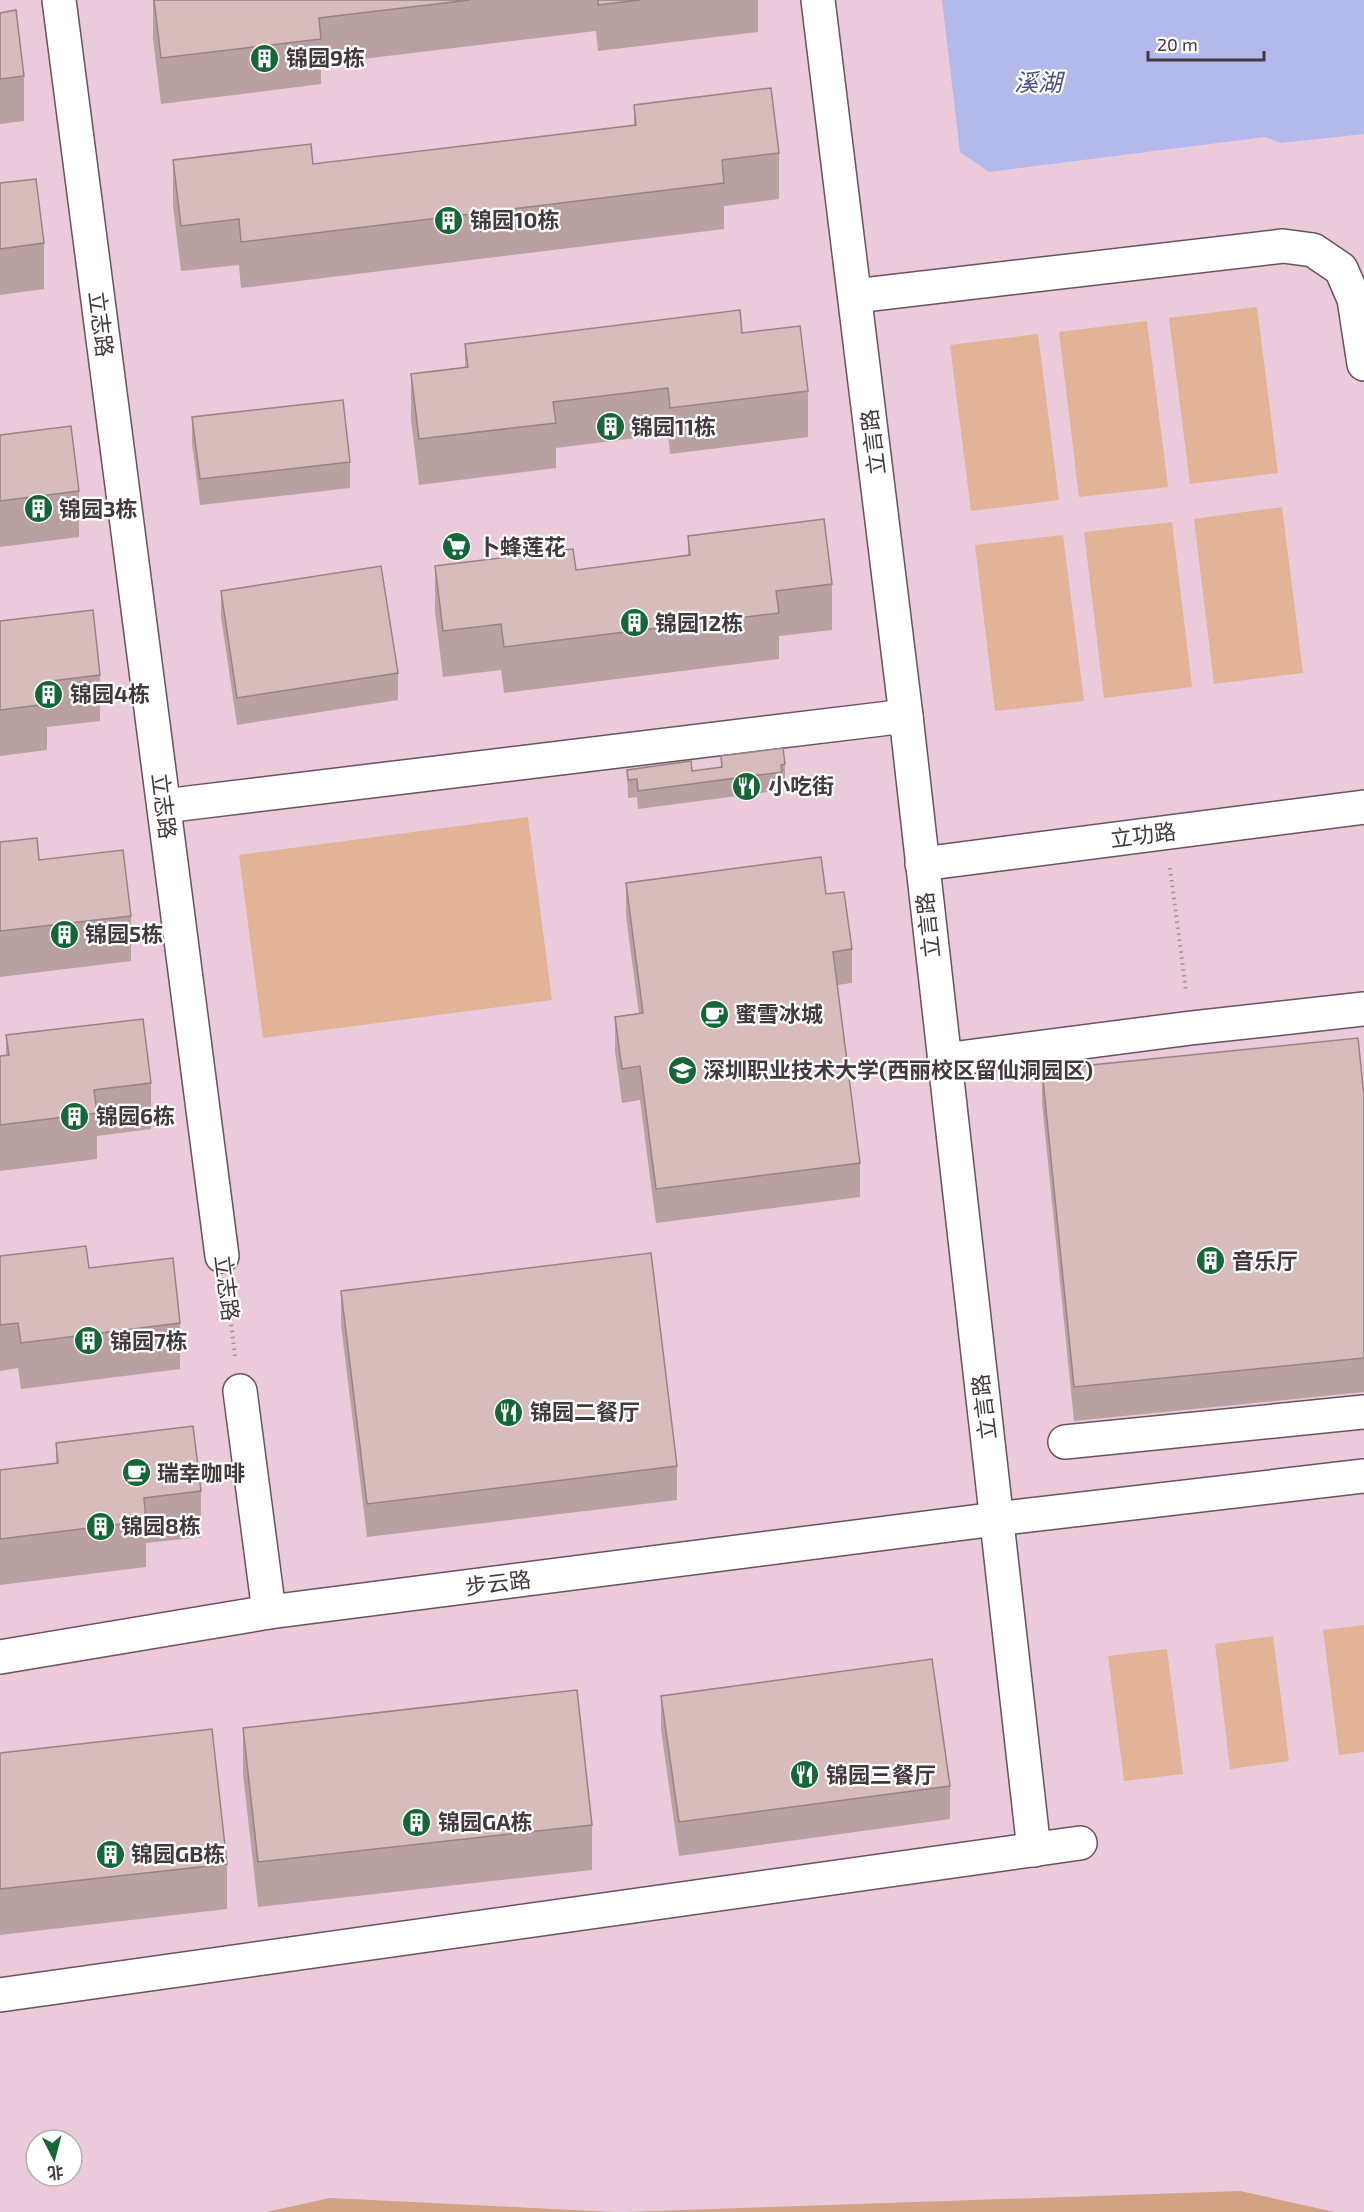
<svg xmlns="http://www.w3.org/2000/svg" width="1364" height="2212" viewBox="0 0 1364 2212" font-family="'Exo 2','Noto Sans SC',sans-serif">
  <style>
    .built { fill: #ebcadb; fill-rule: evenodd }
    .green { fill: #e1b397 }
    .forest { fill: #d2a284 }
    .water { fill: #b3b9eb }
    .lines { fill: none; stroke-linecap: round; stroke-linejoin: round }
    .minor-casing { stroke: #68525d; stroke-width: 36 }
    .path { stroke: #a39099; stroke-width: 4; stroke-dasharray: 1.5 4.5; stroke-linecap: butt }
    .minor { stroke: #fff; stroke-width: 33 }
    .wall { fill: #baa1a1 }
    .building { fill: #d8bbbb; stroke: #978383; stroke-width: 1.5 }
    .labels { text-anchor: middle; stroke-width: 4.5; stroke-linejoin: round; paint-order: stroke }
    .poi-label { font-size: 22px; font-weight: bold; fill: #42383d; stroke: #fff; text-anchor: start }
    .street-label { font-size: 22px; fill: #42383d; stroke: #fff }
    .water-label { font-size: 24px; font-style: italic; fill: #4c508f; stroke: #fff }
  </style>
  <rect width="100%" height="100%" fill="#f2d8e5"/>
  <path class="built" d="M 0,0 L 1364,0 L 1364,2212 L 0,2212 ZM 36,2140 L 72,2140 L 72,2176 L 36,2176 Z"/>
  <g class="green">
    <polygon points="1257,307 1278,473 1190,484 1169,318"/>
    <polygon points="1147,321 1168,487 1079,497 1059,332"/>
    <polygon points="1038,334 1059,500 971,511 950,345"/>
    <polygon points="1282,507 1303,673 1214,684 1194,519"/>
    <polygon points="1172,522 1192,687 1104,698 1084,532"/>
    <polygon points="1063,535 1084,701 995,711 975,545"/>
    <polygon points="528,817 552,1000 263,1038 239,855"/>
    <polygon points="1364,1625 1364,1752 1339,1755 1323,1630"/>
    <polygon points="1273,1636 1289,1761 1230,1769 1215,1644"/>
    <polygon points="1167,1649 1183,1774 1124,1781 1108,1656"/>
  </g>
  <g class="forest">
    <polygon points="1240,2191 1335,2212 625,2212"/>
    <polygon points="330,2198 615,2212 266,2212"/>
  </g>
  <polygon class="water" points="942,0 1364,0 1364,134 1281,143 1265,137 989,172 960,152"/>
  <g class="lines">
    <defs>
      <g id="minor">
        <polyline points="59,0 222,1256"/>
        <polyline points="818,0 906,716 1034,1850"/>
        <polyline points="855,296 1283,246 1313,250 1341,269 1354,299 1364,364"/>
        <polyline points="164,806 906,716"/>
        <polyline points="922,864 1364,807"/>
        <polyline points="944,1060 1191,1028 1364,1009"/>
        <polyline points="240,1391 269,1612"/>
        <polyline points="1065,1442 1364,1412"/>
        <polyline points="0,1657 269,1612 996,1519 1364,1476"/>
        <polyline points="0,1995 1080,1843"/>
      </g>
    </defs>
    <use href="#minor" class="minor-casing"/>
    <g class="path">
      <polyline points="1170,868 1186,991"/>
      <polyline points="227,1289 235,1356"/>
    </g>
    <use href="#minor" class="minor"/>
  </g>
  <g class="wall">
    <polygon points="153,0 758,0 758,32 598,51 596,31 321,64 321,84 161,104 153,39"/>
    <polygon points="0,13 24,76 24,121 0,124"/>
    <polygon points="634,105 779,153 779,199 724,206 724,229 241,288 239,265 181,271 173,206 173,160 313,164 634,126"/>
    <polygon points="0,183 44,243 44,289 0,295"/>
    <polygon points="742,333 808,391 808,437 670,454 668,434 556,448 556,468 419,485 411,420 411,374 465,367 465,344"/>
    <polygon points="192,417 350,462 350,488 200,505 192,443"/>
    <polygon points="0,435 79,491 79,537 0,547"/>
    <polygon points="688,536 832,584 832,630 779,636 779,659 504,693 501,670 443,677 435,612 435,566 576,570 688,555"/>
    <polygon points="221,591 398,673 398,700 237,725 221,617"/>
    <polygon points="0,621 100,675 100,721 47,727 47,750 0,756"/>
    <polygon points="721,756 785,764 785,782 782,783 782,790 638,809 637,797 628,798 627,770 692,771 721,767"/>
    <polygon points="0,842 39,860 131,916 131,961 0,977"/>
    <polygon points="626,883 826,894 852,949 852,983 837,985 860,1163 860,1197 656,1223 640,1100 622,1103 615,1051 615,1017 639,1014 626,916"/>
    <polygon points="6,1035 151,1083 151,1129 97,1136 97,1159 0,1171 0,1056 6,1056"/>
    <polygon points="1042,1070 1364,1096 1364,1392 1074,1421 1042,1103"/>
    <polygon points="0,1256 89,1268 180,1323 180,1369 21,1389 18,1368 0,1371"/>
    <polygon points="341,1291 677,1466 677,1500 367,1537 341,1325"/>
    <polygon points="56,1443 201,1491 201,1537 146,1543 146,1567 0,1585 0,1470 56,1463"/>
    <polygon points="661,1696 950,1786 950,1819 679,1856 661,1730"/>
    <polygon points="243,1728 592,1825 592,1870 258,1907 243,1774"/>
    <polygon points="0,1753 227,1864 227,1909 0,1935"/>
  </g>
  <g class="building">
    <polygon points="154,0 470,0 319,18 321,39 161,58"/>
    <polygon points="598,0 640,0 598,5"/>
    <polygon points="16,10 24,76 0,79 0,13"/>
    <polygon points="771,88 779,153 722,160 724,183 241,242 239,219 181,226 173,160 311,144 313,164 636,125 634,105"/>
    <polygon points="36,179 44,243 0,249 0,183"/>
    <polygon points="740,310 742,333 800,326 808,391 670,408 668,388 553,402 556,423 419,439 411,374 468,367 465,344"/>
    <polygon points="343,400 350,462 200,479 192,417"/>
    <polygon points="71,426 79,491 0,501 0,435"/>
    <polygon points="824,519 832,584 776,591 779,613 504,647 501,624 443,631 435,566 573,549 576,570 690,555 688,536"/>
    <polygon points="381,566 398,673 237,698 221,591"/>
    <polygon points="93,610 100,675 44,682 47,704 0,710 0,621"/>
    <polygon points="783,748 785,764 781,765 782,772 638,791 637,779 628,780 627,770 691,761 692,771 722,767 721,756"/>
    <polygon points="37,838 39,860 123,850 131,916 0,931 0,842"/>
    <polygon points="821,857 826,894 844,892 852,949 833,952 860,1163 656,1189 640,1066 622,1069 615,1017 643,1013 626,883"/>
    <polygon points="143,1019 151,1083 94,1090 97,1113 0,1125 0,1056 9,1055 6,1035"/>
    <polygon points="1358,1038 1364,1096 1364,1358 1074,1387 1042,1070"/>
    <polygon points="86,1246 89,1268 173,1258 180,1323 21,1343 18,1323 0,1325 0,1256"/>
    <polygon points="651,1253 677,1466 367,1504 341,1291"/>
    <polygon points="193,1426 201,1491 144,1498 146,1521 0,1539 0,1470 58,1463 56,1443"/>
    <polygon points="932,1659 950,1786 679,1822 661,1696"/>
    <polygon points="577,1690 592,1825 258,1862 243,1728"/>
    <polygon points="212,1729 227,1864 0,1889 0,1753"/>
  </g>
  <defs>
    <symbol id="building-disc" viewBox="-11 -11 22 22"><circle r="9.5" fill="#156738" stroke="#fff"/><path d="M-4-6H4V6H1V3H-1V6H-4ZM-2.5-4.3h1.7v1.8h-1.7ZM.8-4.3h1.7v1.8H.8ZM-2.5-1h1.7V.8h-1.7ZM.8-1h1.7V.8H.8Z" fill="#fff"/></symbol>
    <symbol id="supermarket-disc" viewBox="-11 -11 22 22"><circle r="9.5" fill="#156738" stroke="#fff"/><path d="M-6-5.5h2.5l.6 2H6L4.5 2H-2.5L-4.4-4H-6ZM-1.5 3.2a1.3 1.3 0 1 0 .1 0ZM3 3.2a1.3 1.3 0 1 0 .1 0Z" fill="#fff"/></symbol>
    <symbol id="restaurant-disc" viewBox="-11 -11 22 22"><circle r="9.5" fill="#156738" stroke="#fff"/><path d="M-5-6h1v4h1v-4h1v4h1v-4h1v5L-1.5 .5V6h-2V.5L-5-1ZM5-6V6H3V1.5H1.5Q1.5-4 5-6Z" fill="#fff"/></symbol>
    <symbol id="cafe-disc" viewBox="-11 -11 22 22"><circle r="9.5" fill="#156738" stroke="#fff"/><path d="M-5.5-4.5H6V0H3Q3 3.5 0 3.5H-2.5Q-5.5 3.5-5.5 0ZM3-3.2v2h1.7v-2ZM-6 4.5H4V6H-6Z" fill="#fff"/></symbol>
    <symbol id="university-disc" viewBox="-11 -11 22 22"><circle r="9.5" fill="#156738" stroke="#fff"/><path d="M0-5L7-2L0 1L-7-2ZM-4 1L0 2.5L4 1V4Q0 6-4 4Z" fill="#fff"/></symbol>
  </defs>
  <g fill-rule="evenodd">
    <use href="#building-disc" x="248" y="42" width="33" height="33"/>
    <use href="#building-disc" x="432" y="204" width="33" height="33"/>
    <use href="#building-disc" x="594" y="410" width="33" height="33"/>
    <use href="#building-disc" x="22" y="492" width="33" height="33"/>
    <use href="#supermarket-disc" x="440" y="530" width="33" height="33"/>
    <use href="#building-disc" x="618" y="606" width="33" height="33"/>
    <use href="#building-disc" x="32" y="678" width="33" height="33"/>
    <use href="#restaurant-disc" x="730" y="770" width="33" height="33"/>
    <use href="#building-disc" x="48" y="918" width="33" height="33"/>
    <use href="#cafe-disc" x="698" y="998" width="33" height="33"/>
    <use href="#university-disc" x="666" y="1054" width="33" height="33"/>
    <use href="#building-disc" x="58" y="1100" width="33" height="33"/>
    <use href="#building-disc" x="1194" y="1244" width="33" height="33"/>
    <use href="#building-disc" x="72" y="1324" width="33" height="33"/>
    <use href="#restaurant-disc" x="492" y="1396" width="33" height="33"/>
    <use href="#cafe-disc" x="120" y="1456" width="33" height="33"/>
    <use href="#building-disc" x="84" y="1510" width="33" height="33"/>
    <use href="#restaurant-disc" x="788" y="1758" width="33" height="33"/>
    <use href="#building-disc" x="400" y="1806" width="33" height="33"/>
    <use href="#building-disc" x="94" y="1838" width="33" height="33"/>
  </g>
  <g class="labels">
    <g class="poi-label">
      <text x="286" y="66">锦园9栋</text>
      <text x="470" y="228">锦园10栋</text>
      <text x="631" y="435">锦园11栋</text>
      <text x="59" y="517">锦园3栋</text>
      <text x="478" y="555">卜蜂莲花</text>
      <text x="655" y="631">锦园12栋</text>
      <text x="70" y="702">锦园4栋</text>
      <text x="768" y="794">小吃街</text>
      <text x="85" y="942">锦园5栋</text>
      <text x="735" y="1022">蜜雪冰城</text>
      <text x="703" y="1078">深圳职业技术大学(西丽校区留仙洞园区)</text>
      <text x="96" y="1124">锦园6栋</text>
      <text x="1232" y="1269">音乐厅</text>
      <text x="110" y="1349">锦园7栋</text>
      <text x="530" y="1420">锦园二餐厅</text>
      <text x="157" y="1481">瑞幸咖啡</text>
      <text x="121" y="1534">锦园8栋</text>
      <text x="826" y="1783">锦园三餐厅</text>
      <text x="438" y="1830">锦园GA栋</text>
      <text x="131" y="1862">锦园GB栋</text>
    </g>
    <g class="street-label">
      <text transform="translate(101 324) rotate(83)" y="8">立志路</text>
      <text transform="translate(873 442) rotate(-97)" y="8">立言路</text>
      <text transform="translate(164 806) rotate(83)" y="8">立志路</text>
      <text transform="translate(1143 835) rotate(-7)" y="8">立功路</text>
      <text transform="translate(928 925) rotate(-96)" y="8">立言路</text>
      <text transform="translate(227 1288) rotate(83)" y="8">立志路</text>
      <text transform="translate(984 1407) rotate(-97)" y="8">立言路</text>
      <text transform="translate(498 1583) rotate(-7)" y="8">步云路</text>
    </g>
    <g class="water-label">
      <text x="1038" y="91">溪湖</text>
    </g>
  </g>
  <g transform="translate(54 2158) rotate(174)"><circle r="28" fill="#ffffff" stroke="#b3afb1" stroke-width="1.5"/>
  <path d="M0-4.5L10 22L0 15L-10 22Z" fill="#156738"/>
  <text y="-9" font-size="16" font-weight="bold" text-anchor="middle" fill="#42383d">北</text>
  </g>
  <path d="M1148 51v9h116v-9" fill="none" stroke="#42383d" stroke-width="3"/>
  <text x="1157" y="51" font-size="18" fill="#42383d" stroke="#ffffff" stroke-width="4.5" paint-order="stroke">20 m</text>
</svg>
